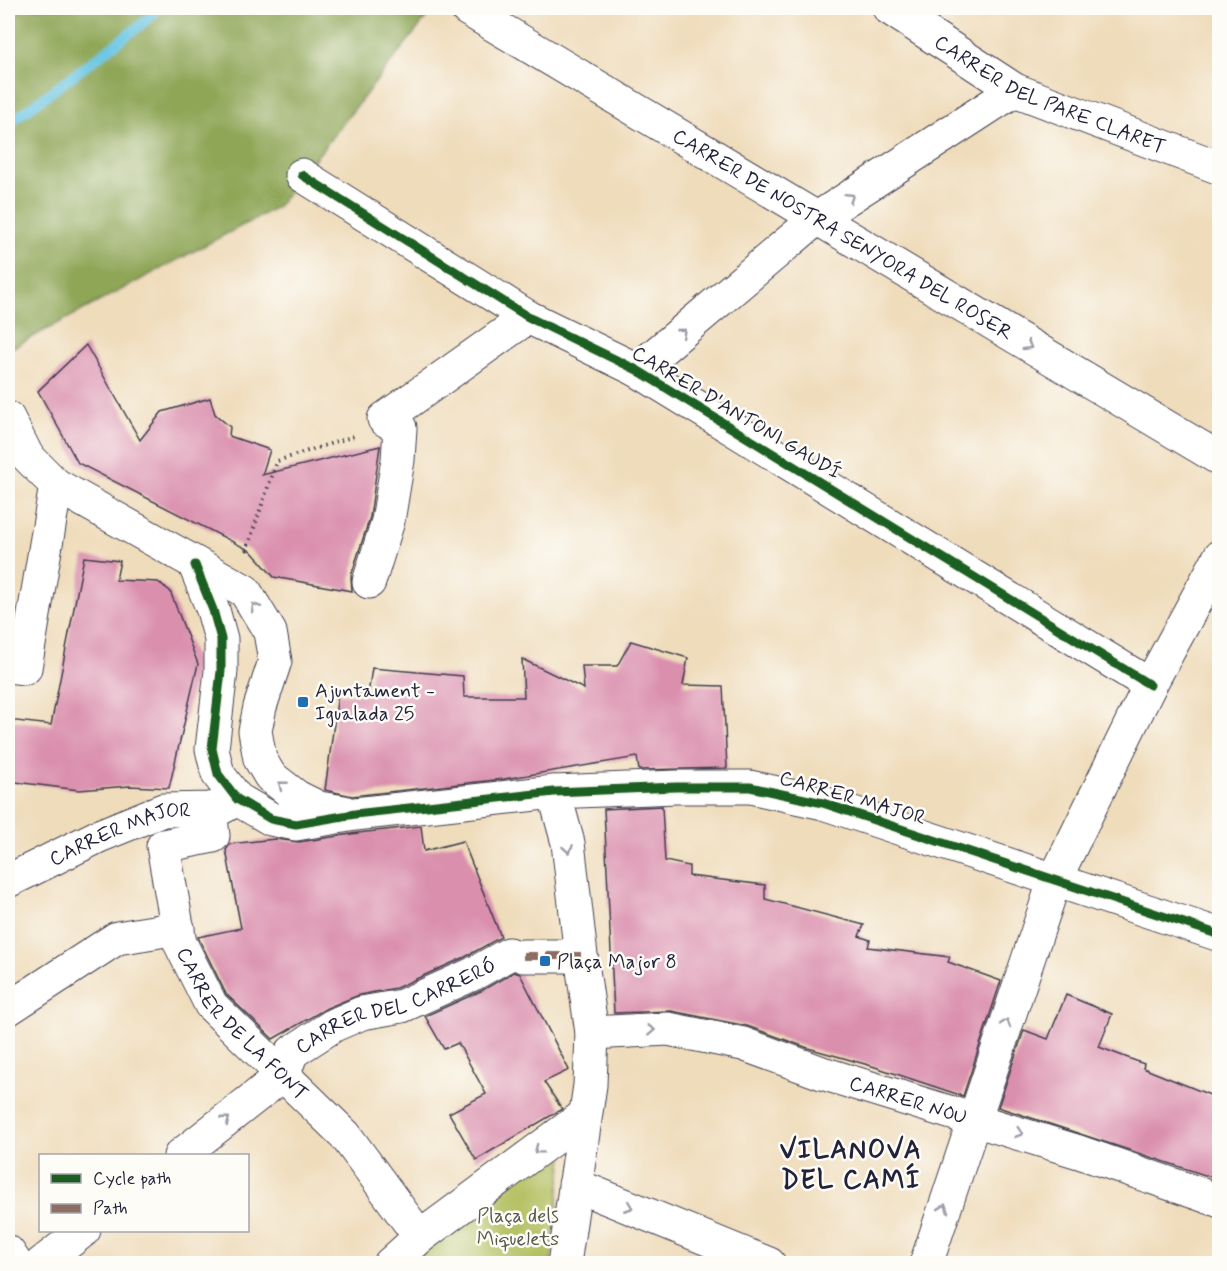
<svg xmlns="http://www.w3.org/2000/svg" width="1227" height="1271" viewBox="0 0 1227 1271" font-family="Mynerve,sans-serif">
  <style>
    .green { fill: #b3bf61; stroke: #6a704e; stroke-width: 1.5 }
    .forest { fill: #8ea657; stroke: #586449; stroke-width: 1.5 }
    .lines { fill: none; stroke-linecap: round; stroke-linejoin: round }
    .stream { stroke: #66c5e4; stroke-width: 10 }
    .building { fill: #da8fad }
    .minor-casing { stroke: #413e4e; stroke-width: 35 }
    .path { stroke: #413e4e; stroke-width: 4; stroke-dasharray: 1.5 4.5; stroke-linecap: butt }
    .minor { stroke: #fff; stroke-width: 33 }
    .quiet { stroke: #8d6e63; stroke-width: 8; stroke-dasharray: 15 8; stroke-linecap: butt }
    .cycleway-casing { stroke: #fdfcf7; stroke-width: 13 }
    .cycleway { stroke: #1b5e20; stroke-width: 9 }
    .oneway { stroke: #9c9ca7 }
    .poi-dot { fill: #1f6fb2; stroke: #fdfcf7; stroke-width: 2 }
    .labels { text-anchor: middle; stroke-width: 5; stroke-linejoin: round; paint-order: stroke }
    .street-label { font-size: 20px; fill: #22223b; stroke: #fdfcf7 }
    .poi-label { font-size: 20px; fill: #22223b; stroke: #fdfcf7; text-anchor: start }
    .park-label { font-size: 20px; fill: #555948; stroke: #fdfcf7 }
    .district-label { font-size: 26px; font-weight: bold; letter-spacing: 1.5px; fill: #22223b; stroke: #fdfcf7 }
  </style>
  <rect width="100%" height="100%" fill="#fdfcf7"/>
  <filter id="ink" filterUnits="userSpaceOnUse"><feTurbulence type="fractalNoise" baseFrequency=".0167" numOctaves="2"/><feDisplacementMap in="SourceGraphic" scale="12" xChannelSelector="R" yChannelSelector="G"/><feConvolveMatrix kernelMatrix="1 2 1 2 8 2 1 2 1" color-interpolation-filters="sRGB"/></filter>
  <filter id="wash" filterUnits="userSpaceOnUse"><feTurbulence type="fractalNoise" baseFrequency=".008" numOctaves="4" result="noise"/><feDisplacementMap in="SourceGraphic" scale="24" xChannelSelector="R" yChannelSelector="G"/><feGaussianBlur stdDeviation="1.35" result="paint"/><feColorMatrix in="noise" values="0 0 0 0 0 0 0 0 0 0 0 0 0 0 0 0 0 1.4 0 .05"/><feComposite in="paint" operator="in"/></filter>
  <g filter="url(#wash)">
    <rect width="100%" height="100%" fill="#efdcbb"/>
    <polygon class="green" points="565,1139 551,1263 428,1263 420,1255"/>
    <polygon class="forest" points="24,8 434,8 277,207 8,350 8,22"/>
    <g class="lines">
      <polyline class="stream" points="8,124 138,27 160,8"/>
    </g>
    <g id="blocks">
      <g class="building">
        <polygon points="86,345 140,440 162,412 210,398 215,414 230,427 229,436 270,450 262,475 380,446 370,517 351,576 352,591 274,577 251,551 78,463 38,391"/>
        <polygon points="84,557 120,561 116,580 158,582 170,591 198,664 169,788 130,786 79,790 8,781 8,720 51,725"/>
        <polygon points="631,641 688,658 683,685 723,686 727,768 639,770 637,757 504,779 352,796 325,790 338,694 368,695 372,668 463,676 464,697 524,697 522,659 584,689 582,666 617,666"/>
        <polygon points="662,806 665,861 689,866 689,876 765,885 765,899 864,925 859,936 870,940 868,947 950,957 948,962 1001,981 963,1096 872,1066 808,1048 747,1026 671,1011 614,1013 604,809"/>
        <polygon points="421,826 424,851 463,841 501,937 465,957 396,988 359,995 327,1008 273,1039 226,994 198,937 241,928 226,850 230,844 275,839 299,842 358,833"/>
        <polygon points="514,972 520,974 569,1070 544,1082 562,1109 476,1160 449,1113 486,1094 458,1043 444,1049 425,1016 481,991"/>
        <polygon points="1066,995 1112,1014 1099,1047 1144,1064 1143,1068 1220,1099 1220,1180 998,1107 1024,1030 1048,1039"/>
      </g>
    </g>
  </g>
  <g filter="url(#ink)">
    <use href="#blocks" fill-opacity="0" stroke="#413e4e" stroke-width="1.5"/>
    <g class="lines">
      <defs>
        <g id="minor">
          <path id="s1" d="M 889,8 L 1015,90 L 1220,168"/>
          <path id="s2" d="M 467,9 L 1220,459"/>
          <polyline points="302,175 528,317 637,370 1150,685"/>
          <polyline points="637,370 816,219 1015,90"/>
          <polyline points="8,418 27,456 56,485 245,591 270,632 275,661 260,707 255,731 260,759 270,776 297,797 319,808 344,812"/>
          <polyline points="195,565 213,610 221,639 221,671 212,749 218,774 237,799 271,819 296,824 355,814 554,792 676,787 750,787 823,803 1220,935"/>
          <polyline points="369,582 388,521 398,460 400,428 384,419 528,317"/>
          <polyline points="8,666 25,668 56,485"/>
          <polyline points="554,792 568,843 581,956 592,1033 590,1085 564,1264"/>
          <path id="s3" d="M 210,809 L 213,836 L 163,846 L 180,943 L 211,1005 L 345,1135 L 420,1237"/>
          <path id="s4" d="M 8,881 L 99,836 L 163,810 L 210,809 L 223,807 L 230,803"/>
          <polyline points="523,956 581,956"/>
          <polyline points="8,1009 117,938 178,928"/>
          <path id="s5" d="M 592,1033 L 668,1029 L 743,1044 L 822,1073 L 1079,1152 L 1220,1201"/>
          <path id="s6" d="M 180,1156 L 283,1075 L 292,1052 L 334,1025 L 362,1013 L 402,1006 L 473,974 L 509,954"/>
          <polyline points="575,1185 769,1264"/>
          <polyline points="8,1252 16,1264"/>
          <polyline points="41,1264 84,1230"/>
          <polyline points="390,1264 420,1237 585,1115"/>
          <polyline points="926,1264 1055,879 1150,685 1220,556"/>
        </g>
      </defs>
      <use href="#minor" class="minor-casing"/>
      <polyline class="path" points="246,551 277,461 354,436"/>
      <use href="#minor" class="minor"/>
      <polyline class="quiet" points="523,956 581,956"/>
      <defs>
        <g id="cycleway">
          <polyline points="302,175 528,317 637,370 1150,685"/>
          <polyline points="195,565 213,610 221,639 221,671 212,749 218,774 237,799 271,819 296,824 355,814 554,792 676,787 750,787 823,803 1220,935"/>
        </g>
      </defs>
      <use href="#cycleway" class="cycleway-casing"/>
      <use href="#cycleway" class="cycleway"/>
    </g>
    <defs><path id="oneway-chevron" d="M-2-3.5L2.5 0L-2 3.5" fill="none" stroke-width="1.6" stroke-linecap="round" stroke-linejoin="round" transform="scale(1.5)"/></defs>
    <g class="oneway">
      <use href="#oneway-chevron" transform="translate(850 197) rotate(-33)"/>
      <use href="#oneway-chevron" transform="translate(682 332) rotate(-40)"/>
      <use href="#oneway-chevron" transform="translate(1028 346) rotate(31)"/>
      <use href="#oneway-chevron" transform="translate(255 607) rotate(-122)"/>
      <use href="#oneway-chevron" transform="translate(282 785) rotate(-141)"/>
      <use href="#oneway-chevron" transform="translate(568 849) rotate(81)"/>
      <use href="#oneway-chevron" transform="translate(1006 1023) rotate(-72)"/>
      <use href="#oneway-chevron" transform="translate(651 1030) rotate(-3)"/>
      <use href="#oneway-chevron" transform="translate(226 1120) rotate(-38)"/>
      <use href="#oneway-chevron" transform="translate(1019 1133) rotate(17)"/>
      <use href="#oneway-chevron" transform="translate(538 1150) rotate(143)"/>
      <use href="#oneway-chevron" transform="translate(629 1207) rotate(22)"/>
      <use href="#oneway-chevron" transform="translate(944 1208) rotate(-71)"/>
    </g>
  </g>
  <g class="poi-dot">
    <rect x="297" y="696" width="12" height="12" rx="3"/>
    <rect x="539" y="955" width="12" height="12" rx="3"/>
  </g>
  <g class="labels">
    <g class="street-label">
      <text dy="7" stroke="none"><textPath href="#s1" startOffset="184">CARRER DEL PARE CLARET</textPath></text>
      <text dy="7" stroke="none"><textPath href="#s2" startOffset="438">CARRER DE NOSTRA SENYORA DEL ROSER</textPath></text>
      <text transform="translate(737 412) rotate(31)" y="7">CARRER D'ANTONI GAUDÍ</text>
      <text transform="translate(853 797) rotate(16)" y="7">CARRER MAJOR</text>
      <text dy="7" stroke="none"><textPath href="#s4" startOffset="123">CARRER MAJOR</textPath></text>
      <text dy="7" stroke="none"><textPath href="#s6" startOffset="270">CARRER DEL CARRERÓ</textPath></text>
      <text dy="7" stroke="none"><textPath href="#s3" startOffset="280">CARRER DE LA FONT</textPath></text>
      <text dy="7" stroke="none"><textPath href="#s5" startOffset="327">CARRER NOU</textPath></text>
    </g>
    <g class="poi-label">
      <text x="315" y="697">Ajuntament -<tspan x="315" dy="23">Igualada 25</tspan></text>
      <text x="557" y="968">Plaça Major 8</text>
    </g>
    <g class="park-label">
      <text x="518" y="1222">Plaça dels<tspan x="518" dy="23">Miquelets</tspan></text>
    </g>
    <g class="district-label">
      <text x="851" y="1158">VILANOVA<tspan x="851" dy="30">DEL CAMÍ</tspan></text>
    </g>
  </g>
  <rect width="1227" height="1271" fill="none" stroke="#fdfcf7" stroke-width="30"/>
  <rect x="39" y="1154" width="210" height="78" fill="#fdfcf7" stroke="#a5a5ac" stroke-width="1.5"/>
  <rect x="51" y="1174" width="30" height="9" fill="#1b5e20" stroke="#a5a5ac" stroke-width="1.5"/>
  <text x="93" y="1184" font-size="18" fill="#22223b">Cycle path</text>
  <rect x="51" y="1204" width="30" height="9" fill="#8d6e63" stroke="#a5a5ac" stroke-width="1.5"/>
  <text x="93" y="1214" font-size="18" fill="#22223b">Path</text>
</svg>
